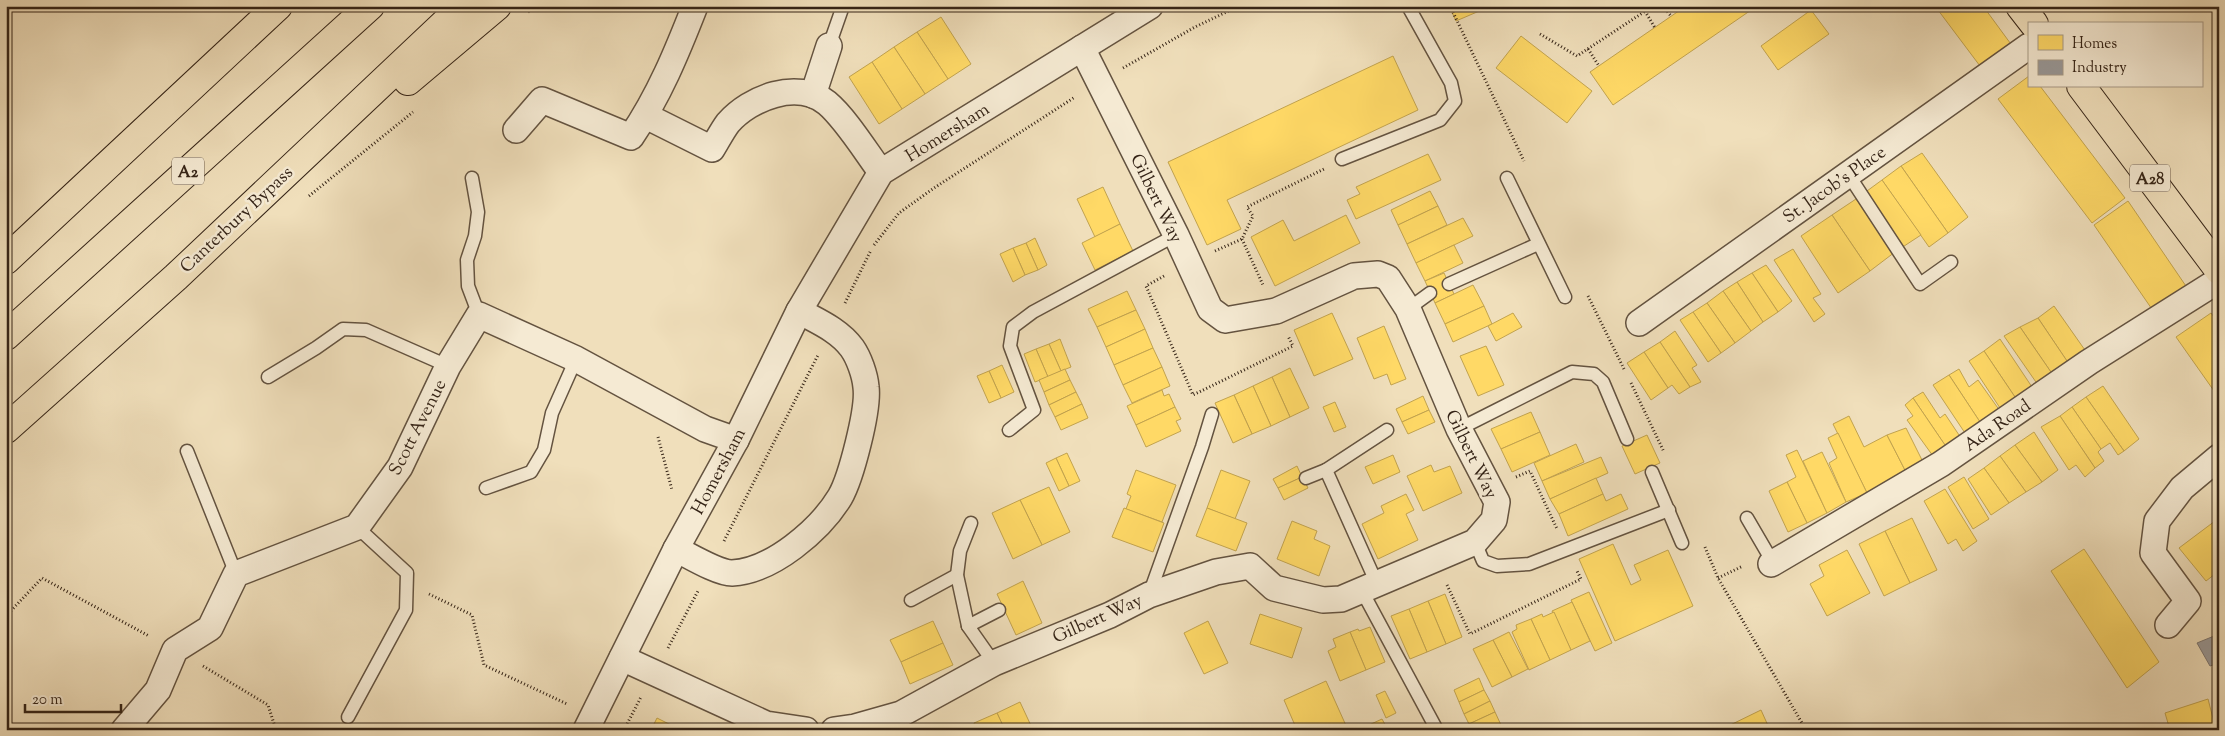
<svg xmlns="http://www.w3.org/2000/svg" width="2225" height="736" viewBox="0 0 2225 736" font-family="'Sorts Mill Goudy',serif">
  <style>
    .homes { fill: #ffd966; stroke: #c2a34e }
    .industry { fill: #999; stroke: #7b7672 }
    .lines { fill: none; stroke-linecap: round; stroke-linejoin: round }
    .lane-casing { stroke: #645340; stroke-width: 15 }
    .street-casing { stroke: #645340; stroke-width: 28 }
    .highway-casing { stroke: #352417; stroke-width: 30 }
    .path { stroke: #352417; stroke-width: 3; stroke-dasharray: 1 2.5; stroke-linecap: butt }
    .lane { stroke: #f5ead3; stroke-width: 12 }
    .street { stroke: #f5ead3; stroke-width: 25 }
    .highway { stroke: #f0dfbb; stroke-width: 28 }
    .labels { text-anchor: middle; stroke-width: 5; stroke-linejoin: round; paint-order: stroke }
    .shield { fill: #f5ead3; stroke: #6f5f4f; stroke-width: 1 }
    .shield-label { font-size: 16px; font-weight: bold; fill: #352417 }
    .street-label { font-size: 18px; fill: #352417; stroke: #f5ead3 }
  </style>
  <rect width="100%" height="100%" fill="#f0dfbb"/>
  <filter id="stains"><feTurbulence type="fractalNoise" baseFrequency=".004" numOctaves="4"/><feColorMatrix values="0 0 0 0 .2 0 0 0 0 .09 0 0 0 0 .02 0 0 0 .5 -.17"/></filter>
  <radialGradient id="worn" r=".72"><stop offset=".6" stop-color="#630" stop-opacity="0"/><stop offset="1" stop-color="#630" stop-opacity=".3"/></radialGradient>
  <g class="homes">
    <polygon points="1449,6 1491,6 1456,21"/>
    <polygon points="1686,6 1757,6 1613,105 1590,72"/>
    <polygon points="1935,6 1983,6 2016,51 1986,74"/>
    <polygon points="1811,10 1829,34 1778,70 1761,46"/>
    <polygon points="941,17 971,64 948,79 917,32"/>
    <polygon points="917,32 948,79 925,94 894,47"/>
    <polygon points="1521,36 1592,91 1567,123 1496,68"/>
    <polygon points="894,47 925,94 902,109 872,62"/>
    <polygon points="1393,56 1418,110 1227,200 1241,229 1207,245 1168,162"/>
    <polygon points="872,62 902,109 879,124 849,77"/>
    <polygon points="2029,76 2029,86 2040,86 2125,198 2092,223 1998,99"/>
    <polygon points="1922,153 1968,217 1948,233 1901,166"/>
    <polygon points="1428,154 1441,180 1356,219 1347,200 1360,194 1356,187"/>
    <polygon points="1901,166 1948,233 1929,247 1882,180"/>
    <polygon points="1882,180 1921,235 1895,252 1856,199"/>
    <polygon points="1103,187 1120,224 1095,237 1077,199"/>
    <polygon points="1430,191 1438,206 1398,225 1391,210"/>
    <polygon points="1856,199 1895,252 1870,271 1832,215"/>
    <polygon points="2128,201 2190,292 2156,315 2094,225"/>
    <polygon points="1438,206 1447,225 1407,244 1398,225"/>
    <polygon points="1346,215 1360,243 1275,286 1251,237 1283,220 1294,241"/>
    <polygon points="1832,215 1870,271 1838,293 1801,236"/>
    <polygon points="1463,218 1473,236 1416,263 1407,244"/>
    <polygon points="1120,224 1133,251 1095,270 1082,243"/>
    <polygon points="1035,238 1047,265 1038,270 1026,243"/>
    <polygon points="1026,243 1038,270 1025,275 1013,248"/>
    <polygon points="1454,245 1463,263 1425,281 1416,263"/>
    <polygon points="1013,248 1025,275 1013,282 1000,254"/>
    <polygon points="1793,249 1821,294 1813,298 1825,314 1814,322 1774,260"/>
    <polygon points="1766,265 1792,301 1778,312 1752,273"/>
    <polygon points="1444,273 1454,294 1435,303 1425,281"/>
    <polygon points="1752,273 1778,312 1763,322 1737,282"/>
    <polygon points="1737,282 1763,322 1751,331 1723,291"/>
    <polygon points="1473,285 1484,306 1445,324 1435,303"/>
    <polygon points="1127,291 1136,310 1097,327 1088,309"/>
    <polygon points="1723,291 1751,331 1735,343 1707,303"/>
    <polygon points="1707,303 1735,343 1721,353 1693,312"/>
    <polygon points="1484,306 1492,324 1453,342 1445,324"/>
    <polygon points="2054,306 2087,353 2069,364 2038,318"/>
    <polygon points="1136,310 1145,329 1106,347 1097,327"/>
    <polygon points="1693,312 1721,353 1708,362 1680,320"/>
    <polygon points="1332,313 1353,359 1314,376 1294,330"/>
    <polygon points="1513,313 1522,327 1496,341 1488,326"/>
    <polygon points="2211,313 2219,324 2219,398 2176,337"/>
    <polygon points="2038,318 2069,364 2053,375 2020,327"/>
    <polygon points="1384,326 1406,379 1391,385 1387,374 1374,379 1357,338"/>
    <polygon points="2020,327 2053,375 2038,385 2004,336"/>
    <polygon points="1145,329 1153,348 1114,365 1106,347"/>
    <polygon points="1675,331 1697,365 1692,368 1701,382 1690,387 1660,342"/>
    <polygon points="1060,339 1071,367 1061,371 1049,344"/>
    <polygon points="2000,339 2034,390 2017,400 1984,351"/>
    <polygon points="1660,342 1690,387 1679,394 1672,385 1668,388 1644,352"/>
    <polygon points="1049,344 1061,371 1048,377 1036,349"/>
    <polygon points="1486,346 1504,385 1478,396 1460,356"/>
    <polygon points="1153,348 1162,367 1123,385 1114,365"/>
    <polygon points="1036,349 1048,377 1035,382 1024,354"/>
    <polygon points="1984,351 2017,400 2002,411 1969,361"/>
    <polygon points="1644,352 1668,388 1651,400 1627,363"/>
    <polygon points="1002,365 1014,392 1001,398 989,371"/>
    <polygon points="1162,367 1170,386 1132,403 1123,385"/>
    <polygon points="1290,368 1309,408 1290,417 1272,377"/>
    <polygon points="1065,369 1070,380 1044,392 1039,380"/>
    <polygon points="1959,369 1969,387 1978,380 2000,411 1982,425 1949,375"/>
    <polygon points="989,371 1001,398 989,403 977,376"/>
    <polygon points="1949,375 1982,425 1967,436 1933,385"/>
    <polygon points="1272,377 1290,417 1271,426 1253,386"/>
    <polygon points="1070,380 1076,392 1049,405 1044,392"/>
    <polygon points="1253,386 1271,426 1252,434 1234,395"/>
    <polygon points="2103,386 2139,439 2124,451 2086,397"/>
    <polygon points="1162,390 1164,396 1169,394 1175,407 1136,425 1127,406"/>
    <polygon points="1076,392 1082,404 1055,417 1049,405"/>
    <polygon points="1923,392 1940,418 1945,414 1961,438 1947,448 1913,398"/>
    <polygon points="1234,395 1252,434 1233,443 1215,403"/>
    <polygon points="1423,396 1429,410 1402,422 1396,409"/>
    <polygon points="2086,397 2124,451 2118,455 2110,443 2101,449 2072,407"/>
    <polygon points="1913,398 1947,448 1933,456 1907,420 1913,416 1905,405"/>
    <polygon points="1335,402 1346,427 1334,432 1323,407"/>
    <polygon points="1082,404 1088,418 1061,430 1055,417"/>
    <polygon points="1175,407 1181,419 1176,421 1181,431 1146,447 1136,425"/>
    <polygon points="2072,407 2101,449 2098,452 2104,461 2095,468 2060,416"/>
    <polygon points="1429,410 1435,422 1408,434 1402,422"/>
    <polygon points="1531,412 1540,432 1501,449 1491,429"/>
    <polygon points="1849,416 1864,447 1887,435 1907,474 1867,493 1833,424"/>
    <polygon points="2060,416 2095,468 2085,477 2076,465 2069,470 2041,427"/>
    <polygon points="1906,428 1923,462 1907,474 1887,435"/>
    <polygon points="1540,432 1550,455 1512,472 1501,449"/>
    <polygon points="2034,432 2058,470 2042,482 2015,445"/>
    <polygon points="1838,433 1867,493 1846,502 1829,463 1837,458 1828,438"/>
    <polygon points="1647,435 1660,463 1635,474 1622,446"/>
    <polygon points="1576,444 1584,462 1542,481 1534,463"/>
    <polygon points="2015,445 2042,482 2026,492 2000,456"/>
    <polygon points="1797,450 1827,513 1807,523 1787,482 1796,477 1786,455"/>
    <polygon points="1822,452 1846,502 1827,513 1803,461"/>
    <polygon points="1067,453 1080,481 1069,486 1056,458"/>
    <polygon points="1393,455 1400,472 1373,484 1365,467"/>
    <polygon points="2000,456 2026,492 2009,503 1984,468"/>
    <polygon points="1601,457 1608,473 1550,499 1542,481"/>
    <polygon points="1056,458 1069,486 1059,491 1046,463"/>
    <polygon points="1431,465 1434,472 1450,466 1462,493 1423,511 1407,476"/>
    <polygon points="1297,466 1302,477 1278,488 1273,479"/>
    <polygon points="1984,468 2009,503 1991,515 1968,479"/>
    <polygon points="1136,470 1176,485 1162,522 1126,509 1131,496 1127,494"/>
    <polygon points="1221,470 1250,481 1235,519 1207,508"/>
    <polygon points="1302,477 1308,488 1284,500 1278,488"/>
    <polygon points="1964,477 1989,519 1973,529 1948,487"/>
    <polygon points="1596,478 1603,494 1559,514 1550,499"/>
    <polygon points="1787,482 1807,523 1788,532 1769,491"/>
    <polygon points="1049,487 1070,532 1042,545 1020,500"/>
    <polygon points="1945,489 1977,541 1963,551 1956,539 1948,544 1924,501"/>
    <polygon points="1406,494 1414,510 1406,514 1418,540 1378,559 1362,524 1384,513 1381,506"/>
    <polygon points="1603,494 1606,501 1621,494 1628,509 1568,536 1559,514"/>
    <polygon points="1020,500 1042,545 1013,559 992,513"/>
    <polygon points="1124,508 1164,523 1153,552 1112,537"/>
    <polygon points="1207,508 1247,523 1236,551 1196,536"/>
    <polygon points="1912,518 1937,570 1910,583 1885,531"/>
    <polygon points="2219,518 2219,571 2206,581 2179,548"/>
    <polygon points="1292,521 1317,531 1314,539 1330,546 1319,576 1277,559"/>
    <polygon points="1885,531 1910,583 1884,596 1859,544"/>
    <polygon points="1613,544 1631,585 1641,580 1634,565 1668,550 1693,606 1615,641 1579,559"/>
    <polygon points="2084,549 2159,662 2127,688 2051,571"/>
    <polygon points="1847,550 1870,593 1827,616 1810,584 1824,576 1819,565"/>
    <polygon points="1023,581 1042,623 1016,635 997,594"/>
    <polygon points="1589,592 1612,643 1595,651 1571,600"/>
    <polygon points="1445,594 1462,637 1446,644 1428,601"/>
    <polygon points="1428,601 1446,644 1427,652 1409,609"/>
    <polygon points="1572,602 1590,641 1571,650 1552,611"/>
    <polygon points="1409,609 1427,652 1410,659 1391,616"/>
    <polygon points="1554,612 1571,650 1550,660 1531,619 1542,614 1543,617"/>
    <polygon points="1260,614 1302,628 1292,658 1250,644"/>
    <polygon points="1531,619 1550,660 1529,670 1512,632 1517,629 1516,625"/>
    <polygon points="933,621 943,643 901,662 890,640"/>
    <polygon points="1208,621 1228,663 1204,674 1184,633"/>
    <polygon points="1370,627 1385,662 1366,670 1350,632 1358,629 1359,631"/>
    <polygon points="1350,632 1366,670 1340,681 1328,651 1336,647 1333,639"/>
    <polygon points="1509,632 1528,669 1512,677 1493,640"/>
    <polygon points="1493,640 1512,677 1492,687 1473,649"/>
    <polygon points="943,643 953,665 910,684 901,662"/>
    <polygon points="1479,678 1484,690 1459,702 1454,690"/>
    <polygon points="1326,681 1348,730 1297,730 1284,700"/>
    <polygon points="1484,690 1490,701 1464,714 1459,702"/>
    <polygon points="1385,691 1396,713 1386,718 1376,695"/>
    <polygon points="2208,699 2216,730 2170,730 2165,713"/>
    <polygon points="1490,701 1495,712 1469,724 1464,714"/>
    <polygon points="1020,702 1033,730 1005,730 997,713"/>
    <polygon points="1761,710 1770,730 1720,730"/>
    <polygon points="1495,712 1501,725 1491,730 1472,730 1469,724"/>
    <polygon points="997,713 1005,730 976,730 974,723"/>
    <polygon points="657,718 681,730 651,730"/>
    <polygon points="1382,719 1388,730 1358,730"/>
  </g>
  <polygon class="industry" points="2219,634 2219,663 2210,666 2197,643"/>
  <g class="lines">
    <defs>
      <g id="lane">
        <polyline points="829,46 843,6"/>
        <polyline points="1342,159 1440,120 1455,101 1451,83 1408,6"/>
        <polyline points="1848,174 1920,284 1951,262"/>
        <polyline points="472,178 478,212 475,236 467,260 468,286 479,315"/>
        <polyline points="1507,178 1565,297"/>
        <polyline points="1449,284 1538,244"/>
        <polyline points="1408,309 1430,293"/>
        <polyline points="268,377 316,348 343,329 366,330 448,366"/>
        <polyline points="1459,429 1572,372 1594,374 1603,382 1627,439"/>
        <polyline points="1009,430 1034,410 1010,346 1013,327 1033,312 1176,235"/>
        <polyline points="187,451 236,574"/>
        <polyline points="1652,472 1682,543"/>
        <polyline points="1306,478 1326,470"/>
        <polyline points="486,488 531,472 544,450 552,413 576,359"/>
        <polyline points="1747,518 1768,554 1771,564"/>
        <polyline points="971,523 960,551 957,575 968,626 994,663"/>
        <polyline points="1475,542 1483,561 1497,566 1529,564 1669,510"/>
        <polyline points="1377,584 1326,470 1387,430"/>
        <polyline points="1362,591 1437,730"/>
        <polyline points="1149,595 1202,447 1212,414"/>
        <polyline points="911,600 957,575"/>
        <polyline points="968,626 999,610"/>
        <polyline points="348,717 406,610 407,573 357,527"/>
      </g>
      <g id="street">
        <polyline points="813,95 829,46"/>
        <path d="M 646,116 L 712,149 C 717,141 722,131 728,123 C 750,98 797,79 827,103 C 846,119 866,152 881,172"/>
        <path d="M 516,130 L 542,100 L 631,137 C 659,96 677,52 695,6"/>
        <polyline points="1639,323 2029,46"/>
        <path d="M 676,549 C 690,556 718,573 732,573 C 772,571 820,530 840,497 C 851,478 869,409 866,387 C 865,375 859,358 852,348 C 839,330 817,321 799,311"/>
        <polyline points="1771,564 1941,464 2089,362 2219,280"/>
        <polyline points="2168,625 2188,601 2153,553 2157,521 2182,488 2219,457"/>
        <polyline points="622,658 766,724 806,730"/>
        <polyline points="124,730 158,690 175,650 210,628 236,574 357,527 400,467 448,366 479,315 576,359 705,429 736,440"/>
        <polyline points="586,730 676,549 736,440 799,311 881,172 1150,6"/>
        <polyline points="834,730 855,727 901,714 994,663 1110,615 1149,595 1216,572 1250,566 1274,588 1323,600 1341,599 1475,542 1494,520 1497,502 1459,429 1408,309 1388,278 1378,274 1354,276 1276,311 1225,320 1210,309 1176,235 1082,48"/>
      </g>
      <g id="highway">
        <polyline points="2020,6 2034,24"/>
        <polyline points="408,81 497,6"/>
        <polyline points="2081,86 2219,270"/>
        <polyline points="6,260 278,6"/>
        <polyline points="6,336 370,6"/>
        <polyline points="6,429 176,277 463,6"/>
      </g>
    </defs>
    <use href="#lane" class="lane-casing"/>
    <use href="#street" class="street-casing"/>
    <use href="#highway" class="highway-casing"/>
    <g class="path">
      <polyline points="1450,6 1524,161"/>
      <polyline points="1663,6 1671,16"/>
      <polyline points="1645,11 1655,28"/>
      <polyline points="528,12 535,6"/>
      <polyline points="1540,34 1577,56 1653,6"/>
      <polyline points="1588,49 1599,66"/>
      <polyline points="1123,68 1195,27 1239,6"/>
      <polyline points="309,196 413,112"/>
      <polyline points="1242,239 1263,285"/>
      <polyline points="874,245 899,213 934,188 1075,97"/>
      <polyline points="1215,251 1242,239 1253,216 1247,207 1324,169"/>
      <polyline points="1164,276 1146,286 1193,395 1293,346 1288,336"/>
      <polyline points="1588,296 1624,369"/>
      <polyline points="845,303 871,250"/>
      <polyline points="1631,383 1664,452"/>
      <polyline points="658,437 672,490"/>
      <polyline points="1516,477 1530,471 1557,529"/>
      <polyline points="724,541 818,355"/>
      <polyline points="1705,547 1718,578 1806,730"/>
      <polyline points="1718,578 1743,566"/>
      <polyline points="1447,585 1470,634 1581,579 1577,571"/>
      <polyline points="429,594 472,615 484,665 567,704"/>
      <polyline points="6,616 42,578 149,636"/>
      <polyline points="668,648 698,591"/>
      <polyline points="203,666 268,705 276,730"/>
      <polyline points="624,730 641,697"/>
    </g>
    <use href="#lane" class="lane"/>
    <use href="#street" class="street"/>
    <use href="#highway" class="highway"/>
  </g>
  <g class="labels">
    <g class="shield">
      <rect x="172" y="157.5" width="32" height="27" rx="4"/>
      <rect x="2130" y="164.5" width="40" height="27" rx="4"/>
    </g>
    <g class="shield-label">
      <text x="188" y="177">A2</text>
      <text x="2150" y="184">A28</text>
    </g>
    <g class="street-label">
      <text transform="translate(947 132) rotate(-32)" y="6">Homersham</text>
      <text transform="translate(1834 184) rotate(-35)" y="6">St. Jacob's Place</text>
      <text transform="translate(1157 198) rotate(64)" y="6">Gilbert Way</text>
      <text transform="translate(236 219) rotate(-43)" y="6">Canterbury Bypass</text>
      <text transform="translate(1997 425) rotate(-35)" y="6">Ada Road</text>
      <text transform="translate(417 427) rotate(-63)" y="6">Scott Avenue</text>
      <text transform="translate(1472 454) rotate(64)" y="6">Gilbert Way</text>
      <text transform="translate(718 471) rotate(-62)" y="6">Homersham</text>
      <text transform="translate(1097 618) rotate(-24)" y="6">Gilbert Way</text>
    </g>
  </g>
  <rect width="2225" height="736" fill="none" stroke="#f0dfbb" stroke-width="25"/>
  <rect x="8" y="8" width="2210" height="721" fill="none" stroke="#352417" stroke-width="2.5"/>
  <rect x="12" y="12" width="2200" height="711" fill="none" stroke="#352417"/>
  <rect x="2028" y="22" width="175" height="65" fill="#f5ead3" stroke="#a89b88"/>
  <rect x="2038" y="35" width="25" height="15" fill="#ffd966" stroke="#a89b88"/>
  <text x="2072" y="48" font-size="15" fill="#352417">Homes</text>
  <rect x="2038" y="60" width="25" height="15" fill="#999999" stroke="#a89b88"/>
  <text x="2072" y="72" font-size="15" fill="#352417">Industry</text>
  <path d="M25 704v8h96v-8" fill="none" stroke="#352417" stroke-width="2.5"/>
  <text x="32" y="704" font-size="15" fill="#352417" stroke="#f5ead3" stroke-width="4" paint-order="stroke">20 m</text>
  <rect width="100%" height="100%" filter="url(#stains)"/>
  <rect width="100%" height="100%" fill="url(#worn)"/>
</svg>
